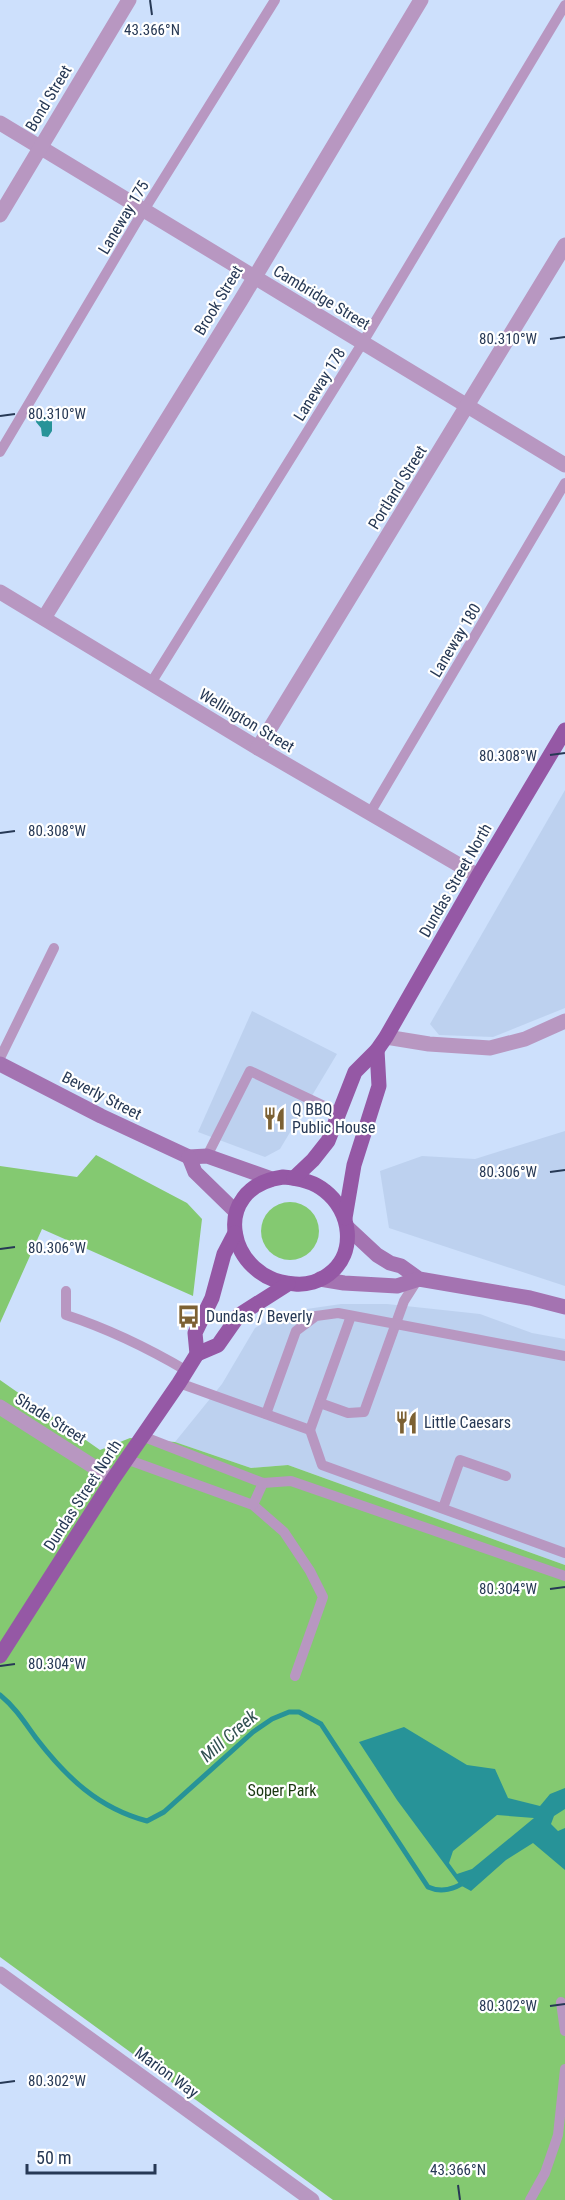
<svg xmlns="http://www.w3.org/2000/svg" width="565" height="2200" viewBox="0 0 565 2200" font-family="'Roboto Condensed',sans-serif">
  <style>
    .built { fill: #bdd1ef }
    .green { fill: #84c971 }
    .water { fill: #279398; fill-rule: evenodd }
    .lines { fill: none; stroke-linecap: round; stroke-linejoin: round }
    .stream { stroke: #279398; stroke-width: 5 }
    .lane { stroke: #b897c1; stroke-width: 10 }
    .street { stroke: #b897c1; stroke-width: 15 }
    .secondary { stroke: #a473b1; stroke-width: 15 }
    .primary { stroke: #9558a5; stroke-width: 15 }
    .ticks { fill: none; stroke: #273955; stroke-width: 2 }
    .labels { text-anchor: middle; stroke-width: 4.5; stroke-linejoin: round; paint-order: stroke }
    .street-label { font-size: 16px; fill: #273955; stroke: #fff }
    .poi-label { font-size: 16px; fill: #273955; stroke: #fff; text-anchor: start }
    .park-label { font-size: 16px; fill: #193710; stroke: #fff }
    .water-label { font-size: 18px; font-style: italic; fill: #325152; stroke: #fff }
    .ticks-label { font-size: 15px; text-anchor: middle; fill: #273955; stroke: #fff; stroke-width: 4.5; stroke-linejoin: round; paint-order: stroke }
  </style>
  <rect width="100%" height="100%" fill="#cde0fc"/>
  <g class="built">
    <polygon points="565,790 565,1008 493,1037 439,1035 430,1024"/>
    <polygon points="252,1011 337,1054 280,1149 265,1157 198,1132"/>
    <polygon points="565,1131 565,1286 389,1228 380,1171 422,1156 475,1159"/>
    <polygon points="341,1304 387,1304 480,1314 532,1333 565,1339 565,1565 288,1465 251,1468 175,1442 222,1384 255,1328 271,1318 293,1311"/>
  </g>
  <g class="green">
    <polygon points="96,1155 187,1203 202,1219 193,1296 42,1229 0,1323 0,1166 77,1177"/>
    <circle cx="290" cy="1231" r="29"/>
    <polygon points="0,1380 100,1450 130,1438 175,1442 251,1468 288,1465 565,1565 565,2200 333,2200 0,1957"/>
  </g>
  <g class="water">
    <polygon points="39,414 52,421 52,431 48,437 42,436 41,428 36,422 37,415"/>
    <path d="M 404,1727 L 467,1765 L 495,1769 L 508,1798 L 540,1806 L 550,1794 L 565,1788 L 565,1809 L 554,1816 L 551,1824 L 558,1831 L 565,1828 L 565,1870 L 533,1843 L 506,1860 L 471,1891 L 460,1885 L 397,1800 L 359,1742 ZM 497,1815 L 534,1818 L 472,1869 L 457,1874 L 449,1863 L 453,1851 Z"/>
  </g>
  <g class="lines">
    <path class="stream" d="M 0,1695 C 15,1707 25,1723 36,1738 C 66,1777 98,1808 147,1821 L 164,1812 L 253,1732 L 272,1719 L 289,1712 L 299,1712 L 321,1724 L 428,1887 C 441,1893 455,1889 466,1881"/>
    <g class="lane">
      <polyline points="0,452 136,223 275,0"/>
      <polyline points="151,683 363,342 565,5"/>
      <polyline points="370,813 565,483"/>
      <polyline points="0,1058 54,948"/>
      <polyline points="207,1156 250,1071 339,1113"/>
      <path d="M 66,1291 L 66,1315 C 109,1329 148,1348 187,1371"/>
      <polyline points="179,1383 310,1430 351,1316"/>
      <polyline points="320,1403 348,1413 364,1412 404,1301 418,1279"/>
      <polyline points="266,1414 296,1331 316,1316 338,1313 565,1356"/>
      <polyline points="310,1430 322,1465 565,1553"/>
      <polyline points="142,1436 263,1483 291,1481 565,1576"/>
      <polyline points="126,1459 253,1505 284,1532 310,1571 323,1597 295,1676"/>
      <polyline points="253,1505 263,1483"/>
      <polyline points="443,1508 460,1460 506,1476"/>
      <polyline points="561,2002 565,2031"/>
      <polyline points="530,2200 545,2173 558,2135 565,2069"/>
    </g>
    <g class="street">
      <path d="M 0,123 C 189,236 376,352 565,465"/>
      <polyline points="0,215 129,0"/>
      <polyline points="0,592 258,748 478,876"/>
      <polyline points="44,618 241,300 421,0"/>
      <polyline points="258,748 565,245"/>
      <polyline points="386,1037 429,1044 490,1048 525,1039 565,1021"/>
      <polyline points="0,1407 113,1479"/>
      <polyline points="0,1974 312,2200"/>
    </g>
    <g class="secondary">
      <polyline points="0,1064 101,1116 189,1157 207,1156 272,1179"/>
      <polyline points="189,1157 195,1172 236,1212"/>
      <polyline points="348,1228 377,1255 390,1263 401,1266 419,1279 530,1298 565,1307"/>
      <polyline points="320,1279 344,1283 397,1286 419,1279"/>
    </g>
    <g class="primary">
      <path d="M 283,1177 C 298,1178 313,1181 325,1191 C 351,1211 357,1253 329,1274 C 320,1281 307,1285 295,1284 C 228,1281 207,1188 283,1177 Z"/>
      <polyline points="294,1178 313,1160 328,1141 355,1072 377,1050 386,1037 478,876 565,730"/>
      <polyline points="345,1218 354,1165 379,1086 377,1050"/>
      <polyline points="197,1354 218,1345 239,1315 288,1284"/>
      <polyline points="0,1656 113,1479 179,1383 197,1354 195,1333 212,1298 224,1254 235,1233"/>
    </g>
  </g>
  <path class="ticks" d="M 150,0 L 152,15M 550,339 L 565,337M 0,416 L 15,414M 550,755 L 565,753M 0,833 L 15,831M 550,1172 L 565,1170M 0,1249 L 15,1247M 550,1589 L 565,1587M 0,1666 L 15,1664M 550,2006 L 565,2004M 0,2083 L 15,2081M 458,2185 L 460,2200"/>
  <defs>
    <symbol id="restaurant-bare" viewBox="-9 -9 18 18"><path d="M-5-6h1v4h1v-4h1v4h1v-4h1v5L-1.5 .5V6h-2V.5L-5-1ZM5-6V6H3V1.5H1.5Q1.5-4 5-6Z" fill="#7c6133" stroke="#fff" stroke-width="2.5" paint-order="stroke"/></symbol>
    <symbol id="bus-bare" viewBox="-9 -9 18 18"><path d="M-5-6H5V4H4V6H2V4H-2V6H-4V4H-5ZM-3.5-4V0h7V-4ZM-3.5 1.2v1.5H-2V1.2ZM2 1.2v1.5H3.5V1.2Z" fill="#7c6133" stroke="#fff" stroke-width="2.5" paint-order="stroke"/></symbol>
  </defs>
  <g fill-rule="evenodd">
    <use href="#restaurant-bare" x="258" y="1102" width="33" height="33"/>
    <use href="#bus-bare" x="172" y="1300" width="33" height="33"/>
    <use href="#restaurant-bare" x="390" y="1406" width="33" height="33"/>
  </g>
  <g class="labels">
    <g class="street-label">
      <text transform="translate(48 98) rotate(-59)" y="6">Bond Street</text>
      <text transform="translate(123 217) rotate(-59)" y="6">Laneway 175</text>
      <text transform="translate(322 297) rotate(31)" y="6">Cambridge Street</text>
      <text transform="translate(218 300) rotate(-59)" y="6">Brook Street</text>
      <text transform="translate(319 384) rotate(-58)" y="6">Laneway 178</text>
      <text transform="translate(397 487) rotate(-58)" y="6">Portland Street</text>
      <text transform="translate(455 640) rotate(-59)" y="6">Laneway 180</text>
      <text transform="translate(247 720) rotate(31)" y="6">Wellington Street</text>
      <text transform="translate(455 880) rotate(-60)" y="6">Dundas Street North</text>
      <text transform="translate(102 1095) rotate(27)" y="6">Beverly Street</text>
      <text transform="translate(51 1418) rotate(32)" y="6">Shade Street</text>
      <text transform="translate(82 1495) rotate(-57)" y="6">Dundas Street North</text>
      <text transform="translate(167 2072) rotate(36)" y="6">Marion Way</text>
    </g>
    <g class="poi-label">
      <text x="292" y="1115">Q BBQ<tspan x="292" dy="18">Public House</tspan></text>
      <text x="206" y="1322">Dundas / Beverly</text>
      <text x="424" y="1428">Little Caesars</text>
    </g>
    <g class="park-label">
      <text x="282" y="1796">Soper Park</text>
    </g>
    <g class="water-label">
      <text transform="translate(229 1736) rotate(-41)" y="6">Mill Creek</text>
    </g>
  </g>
  <g class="ticks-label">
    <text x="152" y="35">43.366°N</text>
    <text x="508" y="344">80.310°W</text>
    <text x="57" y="419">80.310°W</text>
    <text x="508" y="761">80.308°W</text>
    <text x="57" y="836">80.308°W</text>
    <text x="508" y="1177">80.306°W</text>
    <text x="57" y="1253">80.306°W</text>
    <text x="508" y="1594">80.304°W</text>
    <text x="57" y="1669">80.304°W</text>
    <text x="508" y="2011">80.302°W</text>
    <text x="57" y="2086">80.302°W</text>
    <text x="458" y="2175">43.366°N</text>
  </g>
  <path d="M27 2164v9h128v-9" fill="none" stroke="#273955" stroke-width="3"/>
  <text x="36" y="2164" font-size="18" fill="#273955" stroke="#ffffff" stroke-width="4.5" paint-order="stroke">50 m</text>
</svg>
